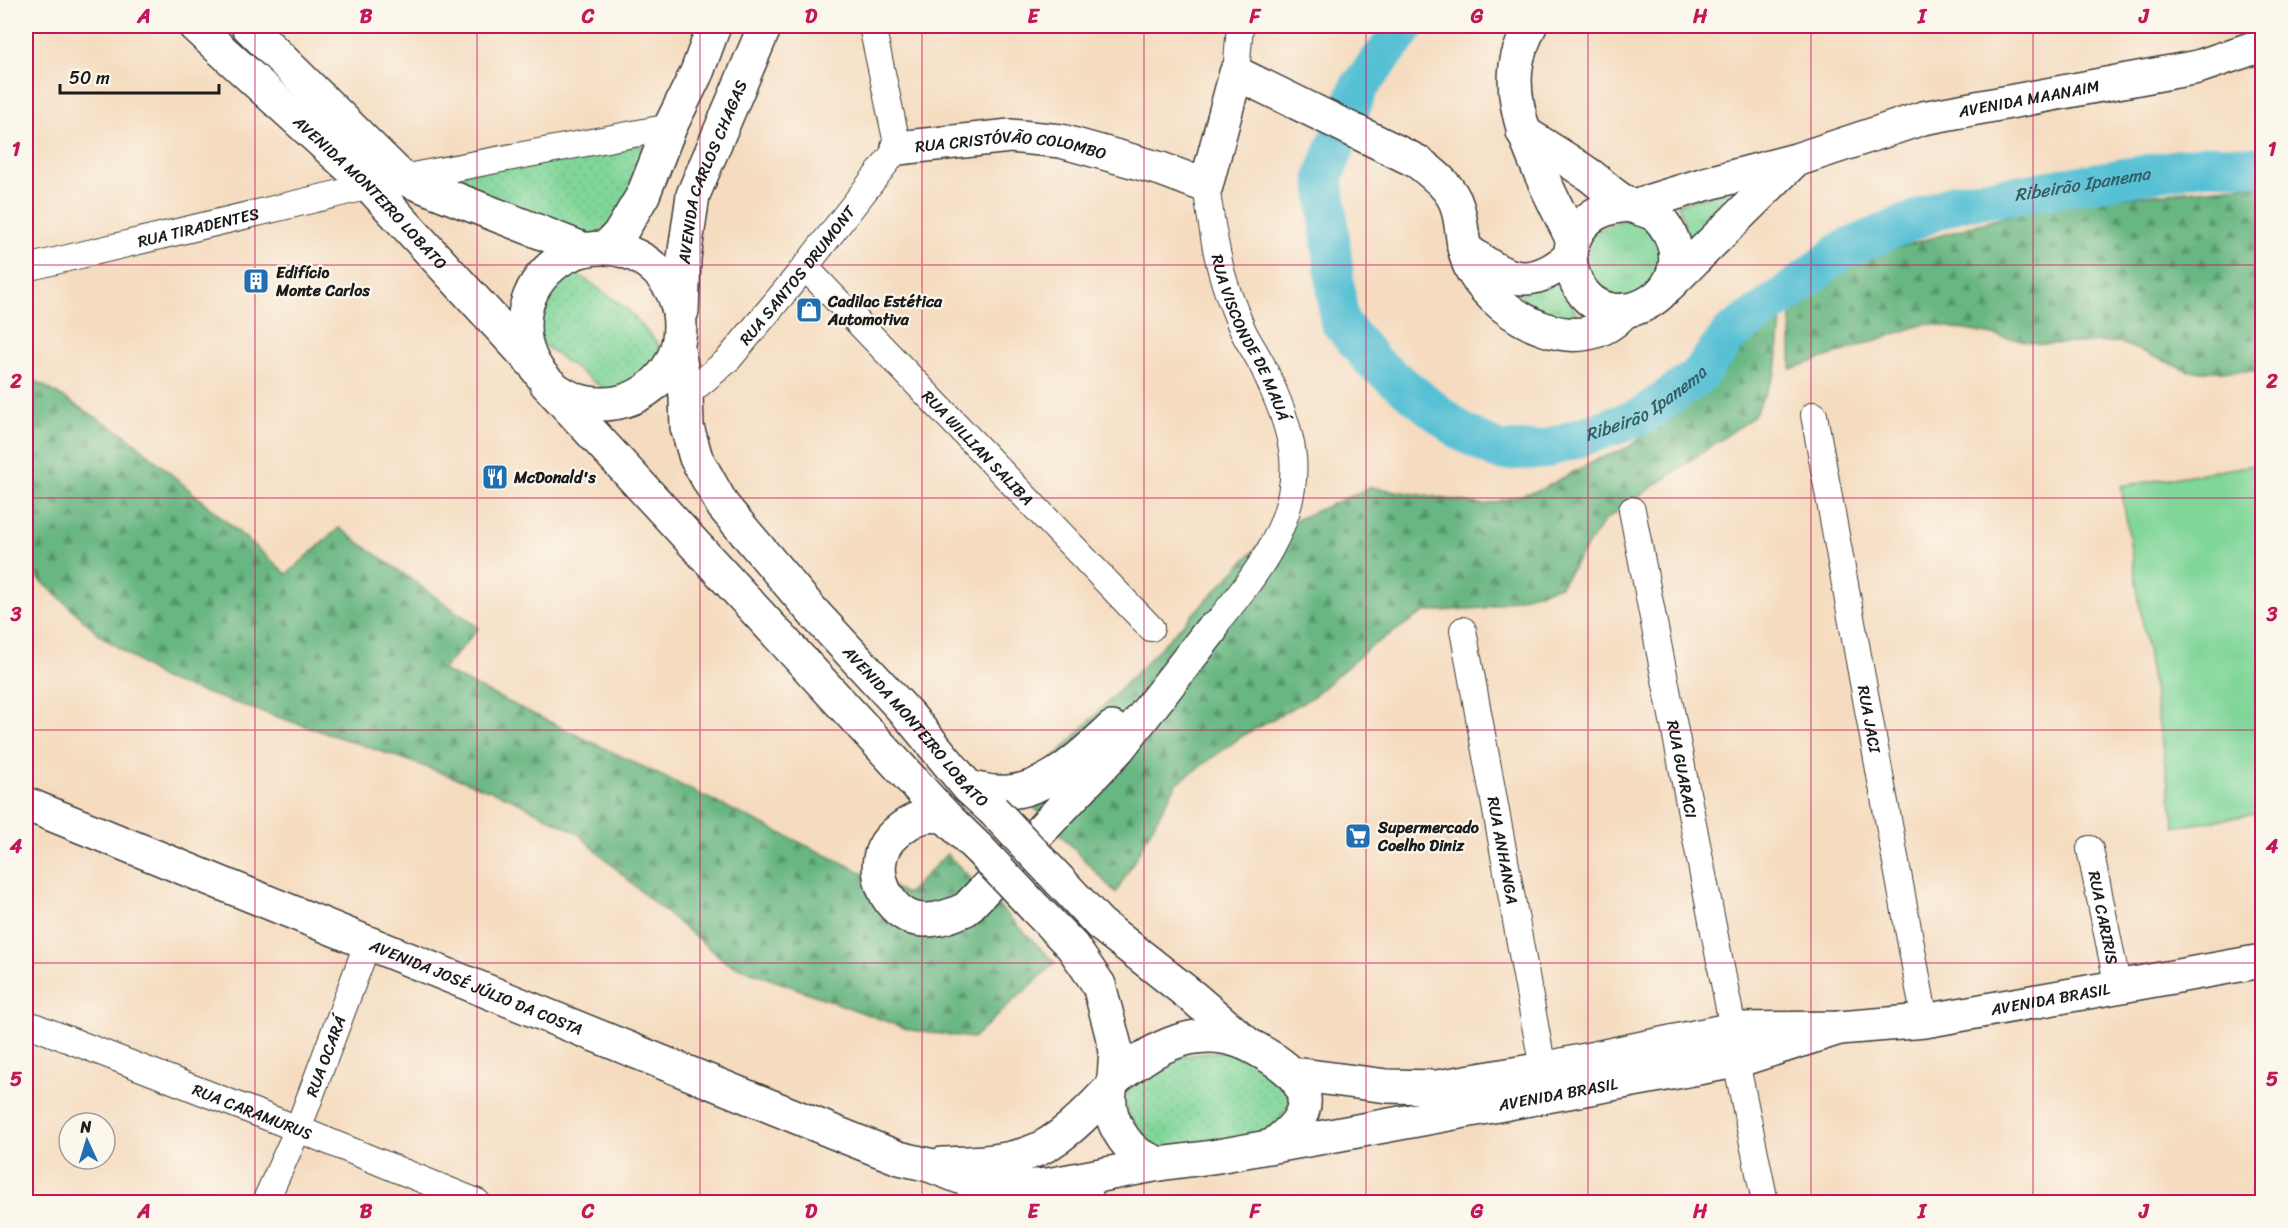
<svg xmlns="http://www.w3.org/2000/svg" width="2288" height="1228" viewBox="0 0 2288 1228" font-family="Sriracha,sans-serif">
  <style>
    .grass { fill: url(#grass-tufts); stroke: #4e785a; stroke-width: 1.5 }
    .forest { fill: url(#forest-firs); stroke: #42694e; stroke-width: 1.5 }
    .park { fill: url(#park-dots); stroke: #4e785a; stroke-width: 1.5 }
    .pitch { fill: #80d599; stroke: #4e785a; stroke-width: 1.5 }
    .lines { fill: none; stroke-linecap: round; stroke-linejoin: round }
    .river { stroke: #57c0d4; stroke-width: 39 }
    .street-casing { stroke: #3d3935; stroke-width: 28 }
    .secondary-casing { stroke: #3d3935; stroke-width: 36 }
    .street { stroke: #fff; stroke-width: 26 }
    .secondary { stroke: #fff; stroke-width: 33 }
    .secondary-bridge-casing { stroke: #3d3935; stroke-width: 36; stroke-linecap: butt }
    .secondary-bridge { stroke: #fff; stroke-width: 33 }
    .grid { fill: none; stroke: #c2185b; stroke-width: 1.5; stroke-opacity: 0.55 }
    .labels { text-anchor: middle; stroke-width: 4.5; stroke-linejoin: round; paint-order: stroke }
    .street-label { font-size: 16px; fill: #1c1c1c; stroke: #fbf7ec }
    .poi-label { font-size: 16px; font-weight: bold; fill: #1c1c1c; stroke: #fbf7ec; text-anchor: start }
    .water-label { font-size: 18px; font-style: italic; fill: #345e66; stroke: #fbf7ec }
    .neatline { fill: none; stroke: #c2185b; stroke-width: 2 }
    .grid-label { font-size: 20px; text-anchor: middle; font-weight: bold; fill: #c2185b }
  </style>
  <defs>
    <pattern id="grass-tufts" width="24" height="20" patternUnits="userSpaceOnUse" patternTransform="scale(1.5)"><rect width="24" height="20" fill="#80d599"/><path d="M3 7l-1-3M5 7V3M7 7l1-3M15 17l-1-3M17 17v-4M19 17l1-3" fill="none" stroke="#6eb683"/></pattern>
    <pattern id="forest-firs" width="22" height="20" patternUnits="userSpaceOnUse" patternTransform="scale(1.5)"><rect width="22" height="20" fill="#68b681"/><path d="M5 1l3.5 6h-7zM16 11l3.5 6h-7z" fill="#559369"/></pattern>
    <pattern id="park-dots" width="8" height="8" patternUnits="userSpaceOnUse" patternTransform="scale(1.5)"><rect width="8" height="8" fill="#80d599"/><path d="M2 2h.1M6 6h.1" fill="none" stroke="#6eb683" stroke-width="1.8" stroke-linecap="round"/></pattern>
  </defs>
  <rect width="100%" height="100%" fill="#fbf7ec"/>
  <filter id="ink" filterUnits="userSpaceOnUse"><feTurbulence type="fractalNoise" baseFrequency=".0167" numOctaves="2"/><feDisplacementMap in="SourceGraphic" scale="12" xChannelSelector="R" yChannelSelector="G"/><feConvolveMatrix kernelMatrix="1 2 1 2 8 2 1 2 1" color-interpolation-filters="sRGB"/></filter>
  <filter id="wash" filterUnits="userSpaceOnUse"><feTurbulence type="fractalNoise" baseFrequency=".008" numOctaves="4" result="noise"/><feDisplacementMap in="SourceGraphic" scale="24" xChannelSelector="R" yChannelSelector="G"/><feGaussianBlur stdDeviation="1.35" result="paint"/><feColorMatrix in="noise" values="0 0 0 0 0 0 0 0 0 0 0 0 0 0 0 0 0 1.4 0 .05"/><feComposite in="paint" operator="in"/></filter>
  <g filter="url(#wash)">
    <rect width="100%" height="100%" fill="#f5dcc0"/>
    <g class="grass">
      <polygon points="1761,181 1681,249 1685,225 1678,204"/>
      <polygon points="1637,214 1670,258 1636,301 1594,290 1581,249 1586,235"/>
      <path d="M 1565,274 C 1565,295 1572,307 1583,324 L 1526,307 L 1517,290 Z"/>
    </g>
    <g class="forest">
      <polygon points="2262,184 2262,371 2189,371 2119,342 2042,344 1927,323 1791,369 1791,311 1863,258 2048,204"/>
      <polygon points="1781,321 1776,373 1753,417 1604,521 1560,586 1484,608 1424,612 1370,647 1311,698 1244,735 1177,783 1116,893 1018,790 1022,791 1275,529 1371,487 1485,505 1540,490 1596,460 1627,448 1689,404 1754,326"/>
      <polygon points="26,375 127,436 287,574 339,528 479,628 442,670 907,894 947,854 1055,963 973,1038 910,1030 727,963 646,896 576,832 510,798 404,759 163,679 100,635 26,567"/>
    </g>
    <g class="park">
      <polygon points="644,144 642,175 631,206 590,240 484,198 455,175"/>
      <path d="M 571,269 L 627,309 L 658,344 L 662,361 C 641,388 641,387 609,393 L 530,335 C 531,304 540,295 557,271 Z"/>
      <path d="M 1213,1052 L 1247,1053 L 1286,1083 L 1293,1098 L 1272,1134 L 1164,1154 C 1141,1139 1127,1124 1124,1096 L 1148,1069 L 1172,1058 Z"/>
    </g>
    <polygon class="pitch" points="2262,464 2262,813 2175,827 2121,486"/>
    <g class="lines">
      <path class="river" id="s1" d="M 1406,26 L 1359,87 L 1324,176 L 1339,321 L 1374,363 L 1462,432 L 1499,451 L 1542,450 L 1641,417 L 1698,376 L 1730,334 L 1791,291 L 1841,251 L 1958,202 L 2023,194 L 2207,164 L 2262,166"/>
    </g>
  </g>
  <g filter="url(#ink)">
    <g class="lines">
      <defs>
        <g id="street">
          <polyline points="1236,73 1240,26"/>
          <polyline points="402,178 670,127"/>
          <path id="s2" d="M 1206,186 C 1211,218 1215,253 1225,284 C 1230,300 1237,316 1243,331 C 1250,345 1259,357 1265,371 C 1277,398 1290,427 1293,457 C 1299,525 1251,581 1211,630"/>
          <path id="s3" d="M 805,267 L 1151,628"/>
          <path id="s4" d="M 26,268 L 370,186"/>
          <path id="s5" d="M 686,395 L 728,360 L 805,267 L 898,148 L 872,26"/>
          <path id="s6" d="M 1814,415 L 1925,1021"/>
          <path id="s7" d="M 1632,510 L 1733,1029"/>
          <path id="s8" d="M 1463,630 L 1543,1069"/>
          <path id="s9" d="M 2090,849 L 2118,988"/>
          <path id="s10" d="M 26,1023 L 298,1129 L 477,1202"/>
          <polyline points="1736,1061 1765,1202"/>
          <polyline points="1085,1179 1091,1202"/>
          <path id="s11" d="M 265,1202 L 298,1129 L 368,942"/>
        </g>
        <g id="secondary">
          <path id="s12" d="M 195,26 L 370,186 L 530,360"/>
          <polyline points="248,26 402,178 583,249"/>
          <path d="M 1530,26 C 1526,35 1521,46 1518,56 C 1503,114 1549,189 1573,241"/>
          <path d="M 1523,132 C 1545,146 1567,159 1588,174 C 1601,183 1613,197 1628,204 C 1640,211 1653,209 1663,223 C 1711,288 1610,347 1577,283 C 1570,269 1568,253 1574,239 C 1584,215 1604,207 1628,205"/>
          <path id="s13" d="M 898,148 L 1010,136 L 1061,141 L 1161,169 L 1206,186 L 1236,73 L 1418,162 C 1433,174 1451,187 1457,206 C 1464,228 1461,252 1473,272 C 1502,320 1582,363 1625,310"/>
          <path id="s14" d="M 1634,206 L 1705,184 L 1796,160 L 1923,118 L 2198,67 L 2262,45"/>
          <circle cx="602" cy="326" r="78"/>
          <polyline points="606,248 621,232 643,195 670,127 697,72 714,26"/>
          <path d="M 1464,248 C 1505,278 1526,293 1570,257"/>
          <polyline points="1669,285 1794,161"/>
          <path id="s15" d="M 682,311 L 684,258 L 693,195 L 765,26"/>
          <path id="s16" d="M 678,350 L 686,395 L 687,427 L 696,458 L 723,506 L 813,612 L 910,717 L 968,787 L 993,810"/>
          <polyline points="546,383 945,816 980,850"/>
          <path d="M 968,787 C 977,789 987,792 996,792 C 1042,796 1081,757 1112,728"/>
          <path id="s17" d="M 26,804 L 851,1139 L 899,1158 L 929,1165 L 981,1185 L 1008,1188 L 1048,1185 L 1159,1164 L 1212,1157 L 1330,1136 L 1736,1061 L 1839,1028"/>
          <path d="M 945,816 C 939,816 932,815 927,816 C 912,818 889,835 883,849 C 870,878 892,921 926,920 C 940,920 953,915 966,909 L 1118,749 L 1211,630"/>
          <polyline points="1059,880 1100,924 1194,998 1244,1041"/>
          <polyline points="1035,908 1072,946 1099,985 1116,1050 1114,1078"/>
          <path id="s18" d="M 1294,1074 L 1387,1086 L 1437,1087 L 1543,1069 L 1733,1029 L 1839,1028 L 1925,1021 L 2262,961"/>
          <path d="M 942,1164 C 971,1163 1001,1163 1029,1153 C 1059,1143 1087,1113 1109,1090"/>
          <path d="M 1159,1164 C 1153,1161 1144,1158 1138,1154 C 1124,1143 1111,1122 1110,1104 C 1108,1079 1116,1079 1134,1065 C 1155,1049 1182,1036 1209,1036 C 1231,1036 1247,1043 1265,1054 C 1289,1068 1318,1091 1297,1122 C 1291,1131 1281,1138 1274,1145"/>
        </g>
      </defs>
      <use href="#street" class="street-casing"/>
      <use href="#secondary" class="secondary-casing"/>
      <use href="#street" class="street"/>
      <use href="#secondary" class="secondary"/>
      <defs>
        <g id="secondary-bridge">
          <polyline points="993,810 1059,880"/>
          <polyline points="980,850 1035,908"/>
        </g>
      </defs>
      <use href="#secondary-bridge" class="secondary-bridge-casing"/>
      <use href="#secondary-bridge" class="secondary-bridge"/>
    </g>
  </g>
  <path class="grid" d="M 255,26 L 255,1202M 477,26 L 477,1202M 700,26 L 700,1202M 922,26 L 922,1202M 1144,26 L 1144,1202M 1366,26 L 1366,1202M 1588,26 L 1588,1202M 1811,26 L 1811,1202M 2033,26 L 2033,1202M 26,265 L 2262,265M 26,498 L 2262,498M 26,730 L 2262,730M 26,963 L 2262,963"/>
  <defs>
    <symbol id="building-square" viewBox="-11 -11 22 22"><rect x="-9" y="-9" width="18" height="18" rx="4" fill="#1f6fb2" stroke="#fbf7ec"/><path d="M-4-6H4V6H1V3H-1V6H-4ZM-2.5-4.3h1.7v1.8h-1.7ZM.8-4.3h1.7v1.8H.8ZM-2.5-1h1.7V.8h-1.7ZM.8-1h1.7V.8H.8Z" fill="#fff"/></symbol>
    <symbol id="shop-square" viewBox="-11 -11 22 22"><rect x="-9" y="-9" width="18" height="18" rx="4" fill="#1f6fb2" stroke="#fbf7ec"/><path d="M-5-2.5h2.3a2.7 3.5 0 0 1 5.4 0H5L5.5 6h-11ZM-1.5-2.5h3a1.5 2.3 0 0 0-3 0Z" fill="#fff"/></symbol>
    <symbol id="restaurant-square" viewBox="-11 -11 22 22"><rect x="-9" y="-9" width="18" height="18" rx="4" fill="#1f6fb2" stroke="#fbf7ec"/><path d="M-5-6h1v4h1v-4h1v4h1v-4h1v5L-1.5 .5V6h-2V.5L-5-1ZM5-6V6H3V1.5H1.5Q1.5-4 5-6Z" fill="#fff"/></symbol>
    <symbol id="supermarket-square" viewBox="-11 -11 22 22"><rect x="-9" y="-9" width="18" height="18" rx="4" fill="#1f6fb2" stroke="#fbf7ec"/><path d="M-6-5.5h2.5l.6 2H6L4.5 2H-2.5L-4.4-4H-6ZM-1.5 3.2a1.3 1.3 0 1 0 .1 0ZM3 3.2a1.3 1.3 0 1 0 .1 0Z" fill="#fff"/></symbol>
  </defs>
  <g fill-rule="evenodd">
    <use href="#building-square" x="241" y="266" width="30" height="30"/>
    <use href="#shop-square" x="794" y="295" width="30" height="30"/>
    <use href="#restaurant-square" x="480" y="462" width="30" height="30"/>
    <use href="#supermarket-square" x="1343" y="821" width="30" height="30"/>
  </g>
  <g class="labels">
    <g class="street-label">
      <text dy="6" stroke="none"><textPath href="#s14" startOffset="410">AVENIDA MAANAIM</textPath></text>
      <text dy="6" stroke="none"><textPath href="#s13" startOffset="114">RUA CRISTÓVÃO COLOMBO</textPath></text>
      <text dy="6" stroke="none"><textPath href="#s15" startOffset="144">AVENIDA CARLOS CHAGAS</textPath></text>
      <text dy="6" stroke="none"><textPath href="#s12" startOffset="242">AVENIDA MONTEIRO LOBATO</textPath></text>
      <text dy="6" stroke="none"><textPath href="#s4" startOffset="177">RUA TIRADENTES</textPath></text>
      <text dy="6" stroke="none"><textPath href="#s5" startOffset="164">RUA SANTOS DRUMONT</textPath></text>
      <text dy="6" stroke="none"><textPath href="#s2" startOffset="159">RUA VISCONDE DE MAUÁ</textPath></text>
      <text dy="6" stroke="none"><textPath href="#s3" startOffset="250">RUA WILLIAN SALIBA</textPath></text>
      <text dy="6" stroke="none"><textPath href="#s6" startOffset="309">RUA JACI</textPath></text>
      <text dy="6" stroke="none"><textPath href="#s16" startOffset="458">AVENIDA MONTEIRO LOBATO</textPath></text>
      <text dy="6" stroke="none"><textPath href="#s7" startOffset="264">RUA GUARACI</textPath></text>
      <text dy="6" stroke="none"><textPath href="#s8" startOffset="224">RUA ANHANGA</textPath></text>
      <text dy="6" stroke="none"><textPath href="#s9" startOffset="70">RUA CARIRIS</textPath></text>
      <text dy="6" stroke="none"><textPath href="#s17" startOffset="486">AVENIDA JOSÉ JÚLIO DA COSTA</textPath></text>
      <text dy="6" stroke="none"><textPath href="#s18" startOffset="765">AVENIDA BRASIL</textPath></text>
      <text dy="6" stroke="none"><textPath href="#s11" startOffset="158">RUA OCARÁ</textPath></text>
      <text dy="6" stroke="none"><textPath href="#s17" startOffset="1614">AVENIDA BRASIL</textPath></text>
      <text dy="6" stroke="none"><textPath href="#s10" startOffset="243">RUA CARAMURUS</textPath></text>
    </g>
    <g class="poi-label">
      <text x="276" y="278">Edifício<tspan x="276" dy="18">Monte Carlos</tspan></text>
      <text x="828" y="307">Cadilac Estética<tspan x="828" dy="18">Automotiva</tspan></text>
      <text x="514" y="483">McDonald's</text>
      <text x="1378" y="833">Supermercado<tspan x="1378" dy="18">Coelho Diniz</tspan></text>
    </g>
    <g class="water-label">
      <text dy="6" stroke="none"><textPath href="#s1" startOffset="1188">Ribeirão Ipanema</textPath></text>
      <text dy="6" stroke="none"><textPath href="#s1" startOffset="684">Ribeirão Ipanema</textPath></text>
    </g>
  </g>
  <rect width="2288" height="1228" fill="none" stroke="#fbf7ec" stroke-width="66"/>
  <g transform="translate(87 1141) rotate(356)"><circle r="28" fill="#fbf7ec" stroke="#a29f99" stroke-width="1.5"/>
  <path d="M0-4.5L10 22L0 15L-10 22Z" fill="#1f6fb2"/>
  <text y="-9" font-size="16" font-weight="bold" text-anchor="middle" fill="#1c1c1c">N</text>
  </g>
  <path d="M60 84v9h159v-9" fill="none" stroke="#1c1c1c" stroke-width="3"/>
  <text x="69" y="84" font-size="18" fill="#1c1c1c" stroke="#fbf7ec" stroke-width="4.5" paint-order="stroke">50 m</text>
  <rect x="33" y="33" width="2222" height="1162" class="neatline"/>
  <g class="grid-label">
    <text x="144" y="23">A</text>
    <text x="366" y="23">B</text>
    <text x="588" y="23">C</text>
    <text x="811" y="23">D</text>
    <text x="1033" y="23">E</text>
    <text x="1255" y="23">F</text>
    <text x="1477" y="23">G</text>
    <text x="1700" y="23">H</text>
    <text x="1922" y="23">I</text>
    <text x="2144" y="23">J</text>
    <text x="16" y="156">1</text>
    <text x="2272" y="156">1</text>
    <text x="16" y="388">2</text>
    <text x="2272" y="388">2</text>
    <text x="16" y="621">3</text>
    <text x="2272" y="621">3</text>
    <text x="16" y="853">4</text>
    <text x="2272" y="853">4</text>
    <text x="16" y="1086">5</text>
    <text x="2272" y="1086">5</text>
    <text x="144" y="1218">A</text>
    <text x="366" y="1218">B</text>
    <text x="588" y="1218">C</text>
    <text x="811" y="1218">D</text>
    <text x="1033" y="1218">E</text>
    <text x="1255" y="1218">F</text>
    <text x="1477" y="1218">G</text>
    <text x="1700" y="1218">H</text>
    <text x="1922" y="1218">I</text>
    <text x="2144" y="1218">J</text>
  </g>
</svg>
